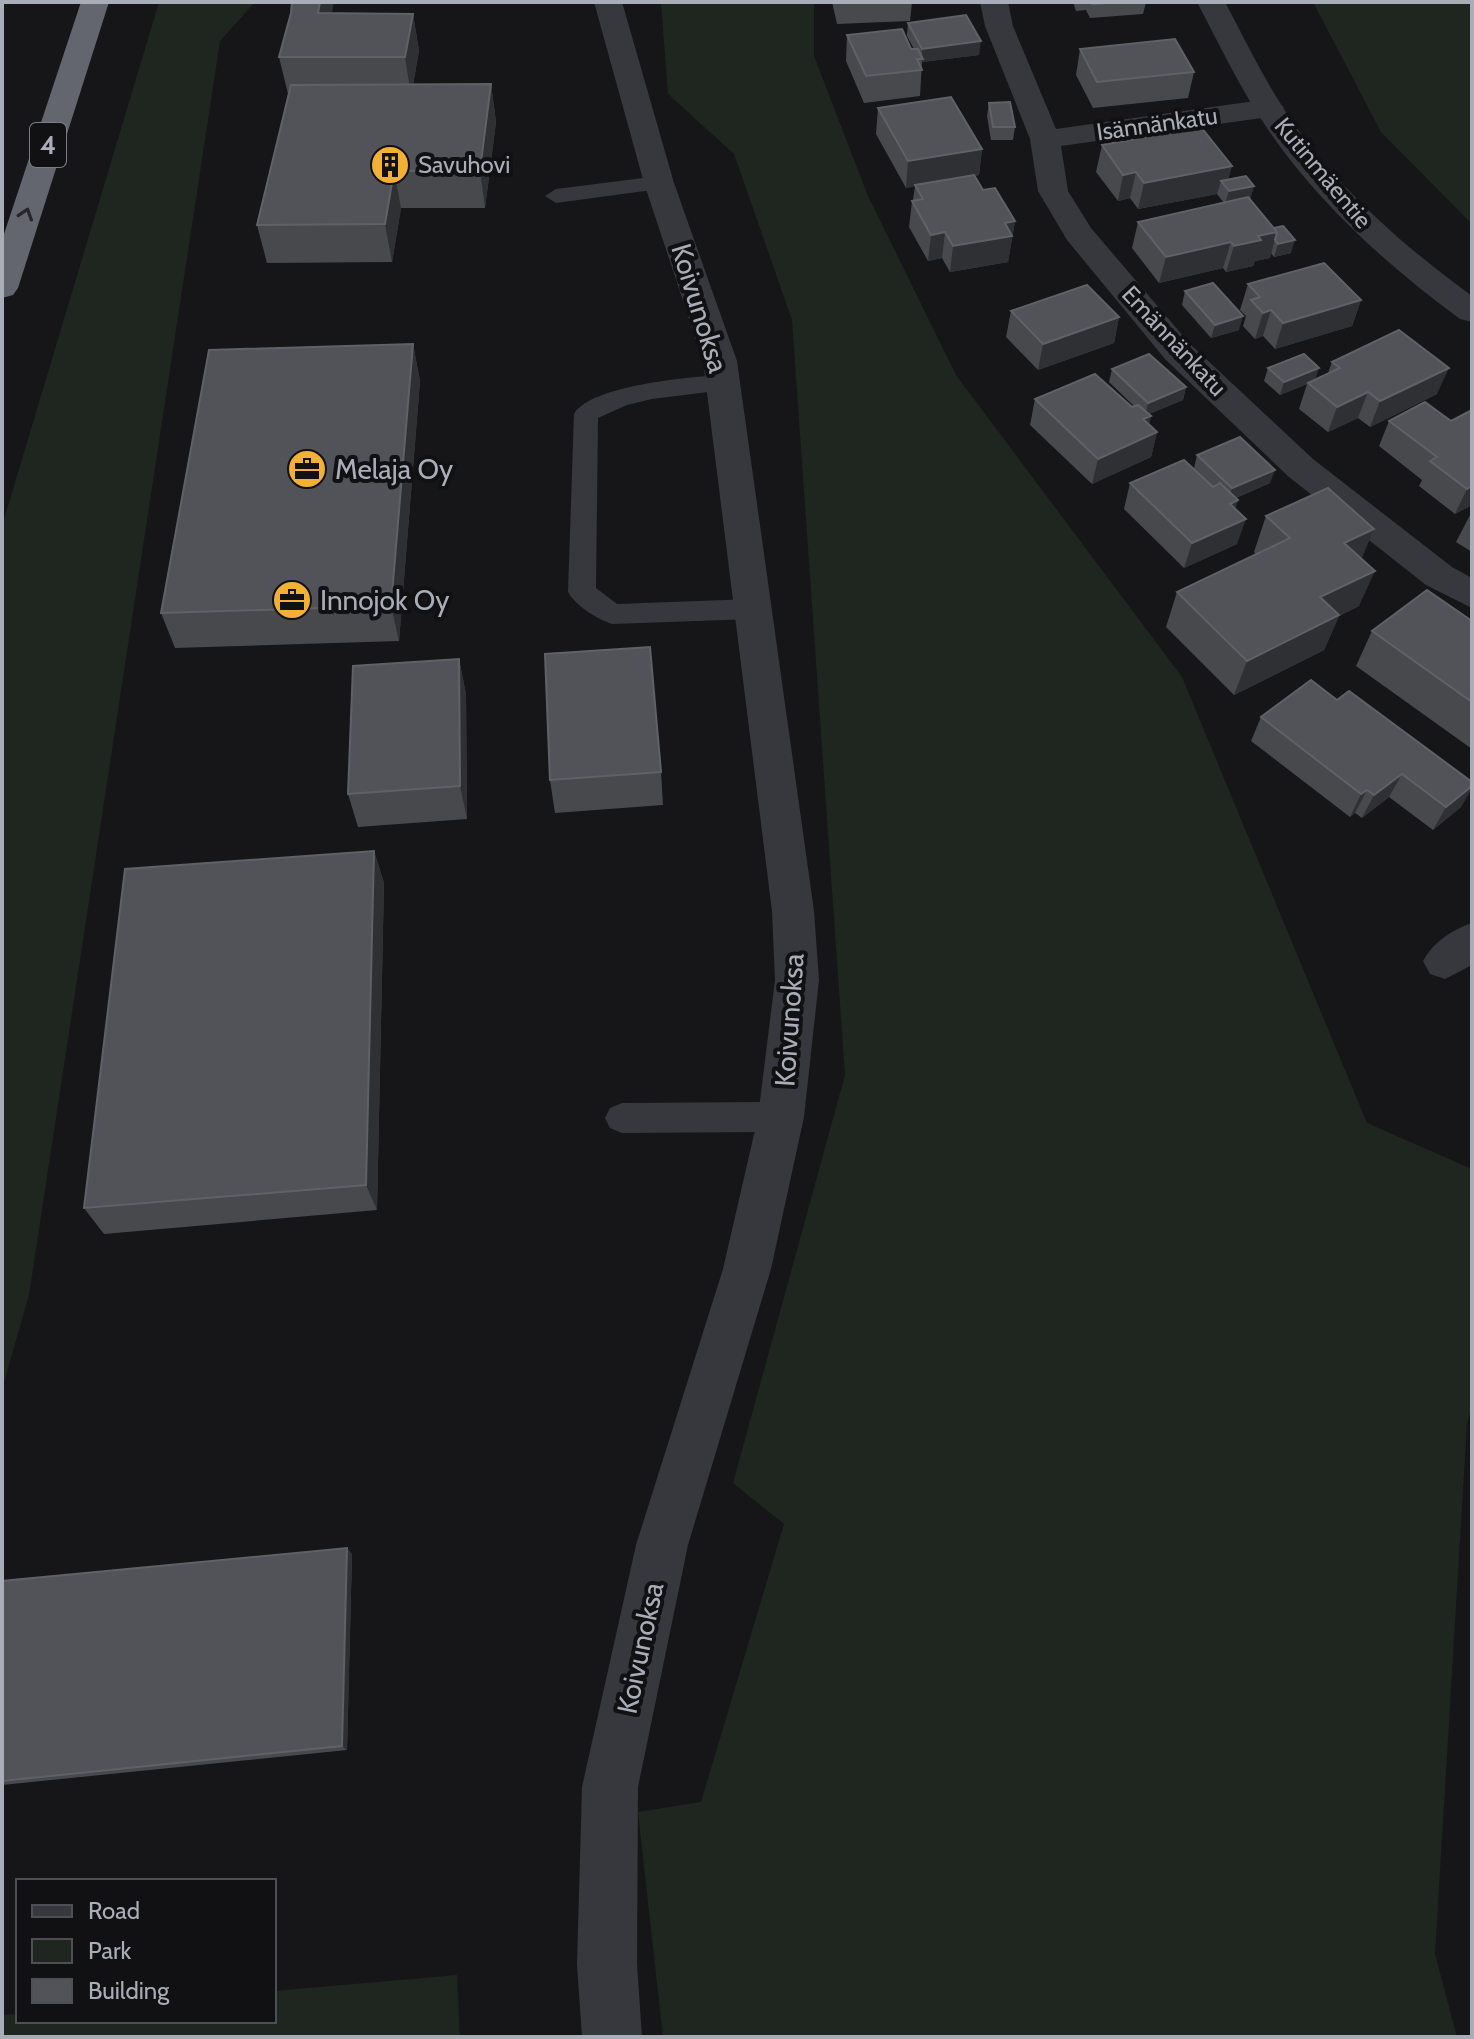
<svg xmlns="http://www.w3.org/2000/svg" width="1474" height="2039" viewBox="0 0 1474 2039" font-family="Cabin,sans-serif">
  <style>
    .green { fill: #1e261f }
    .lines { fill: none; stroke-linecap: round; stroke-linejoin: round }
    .service { fill: #37383d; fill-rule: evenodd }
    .minor { fill: #37383d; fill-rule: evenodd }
    .tertiary { fill: #37383d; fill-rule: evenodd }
    .motorway { fill: #63666e; fill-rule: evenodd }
    .wall { fill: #47494d }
    .shaded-wall { fill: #2f3033 }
    .building { fill: #525359; stroke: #5f6168; stroke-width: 2 }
    .oneway { stroke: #26262a }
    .labels { text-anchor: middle; stroke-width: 8; stroke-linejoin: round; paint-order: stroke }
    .far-street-label { font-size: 24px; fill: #a8adb8; stroke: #111113 }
    .far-poi-label { font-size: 24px; fill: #a8adb8; stroke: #111113; text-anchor: start }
    .shield { fill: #111113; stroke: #7b7e86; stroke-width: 2 }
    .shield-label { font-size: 26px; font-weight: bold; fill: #a8adb8 }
    .street-label { font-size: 28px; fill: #a8adb8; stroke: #111113 }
    .poi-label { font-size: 28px; fill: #a8adb8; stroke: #111113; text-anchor: start }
  </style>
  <rect width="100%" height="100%" fill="#161618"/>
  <g class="green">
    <polygon points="159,2 255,2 220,41 29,1295 2,1389 2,526"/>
    <polygon points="661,2 814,2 814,56 868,196 956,375 1182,677 1367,1123 1472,1169 1472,1406 1467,1424 1435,1954 1457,2037 663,2037 638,1812 701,1802 784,1524 733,1483 845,1075 792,320 734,154 668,94"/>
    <polygon points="1313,2 1472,2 1472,224 1381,132"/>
    <polygon points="457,1975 460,2037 2,2037 2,2015 18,2014 18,2021 274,2021 274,1991"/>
  </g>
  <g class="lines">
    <g class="service">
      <polygon points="659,176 670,183 667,188 556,203 545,196 556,189"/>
      <path d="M 723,375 L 732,377 L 735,383 L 732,389 L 652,399 L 627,405 L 598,418 L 596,588 L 617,604 L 753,599 L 763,602 L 767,609 L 763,616 L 753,619 L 612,624 C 597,619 576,606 568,592 L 574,414 C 591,385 690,377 723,375 Z"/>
      <polygon points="781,1102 793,1107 798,1117 793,1127 781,1132 622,1133 610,1128 605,1118 610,1108 622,1103"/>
    </g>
    <g class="minor">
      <polygon points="594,2 622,2 674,183 737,361 814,911 819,980 804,1117 771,1269 688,1545 638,1787 637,1964 642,2037 582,2037 577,1964 582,1787 636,1545 723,1269 758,1117 775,980 772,911 703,361 644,183"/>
      <polygon points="980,2 1008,2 1013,26 1056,129 1269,99 1279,102 1284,108 1279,114 1269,117 1061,146 1068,191 1091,228 1189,343 1313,459 1452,567 1472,578 1472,608 1426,585 1289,477 1165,359 1067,240 1038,191 1030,139 985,26"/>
      <path d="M 1472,923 L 1472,965 L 1445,979 L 1430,974 L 1423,961 C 1433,942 1452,930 1472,923 Z"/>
    </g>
    <path class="tertiary" d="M 1197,2 L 1225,2 C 1246,42 1266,83 1291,120 C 1339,190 1405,247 1472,296 L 1472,322 L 1460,319 C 1388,266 1320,205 1269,131 C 1241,90 1220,46 1197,2 Z"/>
    <polygon class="motorway" points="81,2 109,2 18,288 13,295 2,298 2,240"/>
  </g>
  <g class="wall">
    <polygon points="832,2 912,2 910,21 837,24"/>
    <polygon points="1073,2 1146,2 1143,14 1090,18 1086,10 1076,11"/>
    <polygon points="291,13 413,14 419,51 413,85 491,84 496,122 485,208 401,208 392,262 267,263 257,225 288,94 279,57"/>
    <polygon points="908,23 979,55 922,62 920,96 864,103 846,61 847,35 914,49 907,36"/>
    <polygon points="1080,49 1194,72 1188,98 1093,108 1076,75"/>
    <polygon points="989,103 1015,127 1013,140 991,140 987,116"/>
    <polygon points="878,108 982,149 979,175 974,176 983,190 1015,221 1008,262 950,272 942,258 928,261 909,227 912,201 913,200 915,186 906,188 876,134"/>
    <polygon points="1102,145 1254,186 1250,199 1291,253 1274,257 1271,253 1270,258 1255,261 1253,266 1226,272 1223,268 1159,283 1132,248 1138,222 1224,203 1217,194 1138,209 1130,198 1118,201 1096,172"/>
    <polygon points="1248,284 1361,300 1352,326 1275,349 1263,336 1255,339 1243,326 1246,316 1240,310"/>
    <polygon points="1185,291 1239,330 1211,338 1182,305"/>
    <polygon points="1011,311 1119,317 1114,343 1038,370 1006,337"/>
    <polygon points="413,344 420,381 399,641 175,648 161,613"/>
    <polygon points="1332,362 1437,394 1370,427 1358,418 1328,432 1299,409 1307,384 1280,395 1264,381 1268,368 1315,379 1328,373"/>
    <polygon points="1112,369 1186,387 1183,400 1149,414 1151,416 1149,424 1157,432 1151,457 1092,484 1030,425 1035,399 1134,406 1109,382"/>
    <polygon points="1389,421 1451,421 1472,505 1455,514 1419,486 1422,480 1379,446"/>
    <polygon points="1197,455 1270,483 1236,498 1238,500 1235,509 1237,544 1184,568 1124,509 1130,483 1194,468"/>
    <polygon points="1472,514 1472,552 1456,542 1469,517"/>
    <polygon points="1266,516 1374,529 1361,558 1359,606 1339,616 1324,650 1234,695 1166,627 1177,592 1256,555 1254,552"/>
    <polygon points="1472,621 1472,749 1356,666 1372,631"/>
    <polygon points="459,659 466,694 467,819 358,827 348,794"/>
    <polygon points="1311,680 1461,807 1433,830 1389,797 1362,818 1355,813 1350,817 1251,741 1261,717"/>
    <polygon points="661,772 663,805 555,813 550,780"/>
    <polygon points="374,851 384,883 377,1210 104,1234 84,1208"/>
    <polygon points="347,1548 352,1554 347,1750 2,1785 2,1581"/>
  </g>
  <g class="shaded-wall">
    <polygon points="320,2 334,2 325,51 318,13"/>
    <polygon points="413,14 419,51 411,95 405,57"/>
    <polygon points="981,41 979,55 922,62 922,49"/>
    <polygon points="491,84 496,122 485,208 480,170"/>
    <polygon points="982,149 979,175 906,188 908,161"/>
    <polygon points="1232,166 1226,188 1221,181 1217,194 1138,209 1144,183"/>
    <polygon points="394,171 401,208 392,262 385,224"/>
    <polygon points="1136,172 1130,198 1118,201 1123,175"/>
    <polygon points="1254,186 1250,199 1225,204 1229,191"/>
    <polygon points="1015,221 1008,262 950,272 953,246 1005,223"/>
    <polygon points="945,232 942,258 928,261 931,235"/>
    <polygon points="1277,232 1270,258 1255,261 1253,266 1226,272 1234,246 1258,236"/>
    <polygon points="1295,240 1291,253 1274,257 1278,244"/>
    <polygon points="1231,242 1223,268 1159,283 1166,257"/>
    <polygon points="1361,300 1352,326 1275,349 1283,323"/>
    <polygon points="1271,310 1263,336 1255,339 1263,313"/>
    <polygon points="1243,316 1239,330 1211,338 1215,325"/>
    <polygon points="1119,317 1114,343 1038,370 1043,344"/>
    <polygon points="413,344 420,381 399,641 391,606"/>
    <polygon points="1319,368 1315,381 1280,395 1284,382"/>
    <polygon points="1449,368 1437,394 1370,427 1380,401"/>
    <polygon points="1186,387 1183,400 1145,416 1148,403"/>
    <polygon points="1368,392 1358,418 1328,432 1337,407"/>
    <polygon points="1151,416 1146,437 1157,432 1151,457 1092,484 1098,459 1143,419"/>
    <polygon points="1275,470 1270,483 1228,501 1232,488"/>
    <polygon points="1472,486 1472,505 1455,514 1467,489"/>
    <polygon points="1238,500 1230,525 1230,504"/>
    <polygon points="1246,519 1237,544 1184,568 1192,543"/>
    <polygon points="1374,529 1359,565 1344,543"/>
    <polygon points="1375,571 1359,606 1339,616 1324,650 1234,695 1247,661 1320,597"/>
    <polygon points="459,659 466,694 467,819 460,786"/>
    <polygon points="1402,774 1389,797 1362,818 1374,795"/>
    <polygon points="1472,786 1472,789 1461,807 1433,830 1446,807"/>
    <polygon points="1367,790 1355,813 1350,817 1361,794"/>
    <polygon points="374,851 384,883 377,1210 366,1185"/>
    <polygon points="347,1548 352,1554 347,1750 342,1746"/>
  </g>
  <g class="building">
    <polygon points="292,2 320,2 318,13 413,14 405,57 279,57 291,13"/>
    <polygon points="1091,2 1123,2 1092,4"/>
    <polygon points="966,15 981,41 922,49 908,23"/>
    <polygon points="902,29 911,49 918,49 923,59 917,59 922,70 866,76 847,35"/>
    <polygon points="1175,39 1194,72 1097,82 1080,49"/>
    <polygon points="491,84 480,170 394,171 385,224 257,225 291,85"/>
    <polygon points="951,97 982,149 908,161 878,108"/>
    <polygon points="1010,102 1015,127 993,127 989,103"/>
    <polygon points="1201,127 1232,166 1144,183 1136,172 1123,175 1102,145"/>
    <polygon points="974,175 983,190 995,188 1015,221 1005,223 1012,236 953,246 945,232 931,235 912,201 923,199 915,185"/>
    <polygon points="1246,176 1254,186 1229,191 1221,181"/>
    <polygon points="1248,197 1277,232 1258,236 1261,240 1234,246 1231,242 1166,257 1138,222"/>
    <polygon points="1283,226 1295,240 1278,244 1275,240 1277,232 1274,228"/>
    <polygon points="1324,263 1361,300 1283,323 1271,310 1263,313 1251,300 1260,297 1248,284"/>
    <polygon points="1213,283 1243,316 1215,325 1185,291"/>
    <polygon points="1087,285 1119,317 1043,344 1011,311"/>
    <polygon points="1399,330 1449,368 1380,401 1368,392 1337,407 1308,383 1340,368 1332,362"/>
    <polygon points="413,344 391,606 161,613 209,350"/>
    <polygon points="1149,354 1186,387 1148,403 1112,369"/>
    <polygon points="1304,354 1319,368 1284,382 1268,368"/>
    <polygon points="1095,374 1132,407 1138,405 1151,416 1143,419 1157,432 1098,459 1035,399"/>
    <polygon points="1425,402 1451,421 1472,410 1472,486 1467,489 1430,461 1437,457 1389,421"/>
    <polygon points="1240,437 1275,470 1232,488 1197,455"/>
    <polygon points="1184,460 1213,487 1220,483 1238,500 1230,504 1246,519 1192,543 1130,483"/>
    <polygon points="1328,488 1374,529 1344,543 1375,571 1320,597 1339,615 1247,661 1177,592 1290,538 1266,516"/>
    <polygon points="1427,590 1472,621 1472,702 1372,631"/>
    <polygon points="650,647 661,772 550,780 545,654"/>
    <polygon points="459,659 460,786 348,794 353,666"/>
    <polygon points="1311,680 1337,700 1349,691 1472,782 1472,786 1446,807 1402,774 1374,795 1367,790 1361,794 1261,717"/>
    <polygon points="374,851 366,1185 84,1208 125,869"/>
    <polygon points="347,1548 342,1746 2,1781 2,1581"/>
  </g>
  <defs><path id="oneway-chevron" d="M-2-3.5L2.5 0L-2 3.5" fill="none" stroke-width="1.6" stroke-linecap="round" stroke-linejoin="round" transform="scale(2)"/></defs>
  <use class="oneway" href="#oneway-chevron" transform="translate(26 214) rotate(-72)"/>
  <defs>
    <symbol id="building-disc" viewBox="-11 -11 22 22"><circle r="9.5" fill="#f2b134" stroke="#111113"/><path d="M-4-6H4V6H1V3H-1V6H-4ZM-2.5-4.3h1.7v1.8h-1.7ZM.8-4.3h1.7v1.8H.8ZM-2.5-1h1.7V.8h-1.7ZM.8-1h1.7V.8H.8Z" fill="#111"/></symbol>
    <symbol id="office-disc" viewBox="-11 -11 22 22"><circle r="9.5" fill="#f2b134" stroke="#111113"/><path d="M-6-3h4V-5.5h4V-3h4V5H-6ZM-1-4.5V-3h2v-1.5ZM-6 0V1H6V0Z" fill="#111"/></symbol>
  </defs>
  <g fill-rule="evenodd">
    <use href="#building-disc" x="368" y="143" width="44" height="44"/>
    <use href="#office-disc" x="285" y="447" width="44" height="44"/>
    <use href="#office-disc" x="270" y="578" width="44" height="44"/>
  </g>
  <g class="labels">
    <g class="far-street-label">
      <text transform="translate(1157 124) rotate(-8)" y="8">Isännänkatu</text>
      <text transform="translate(1323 173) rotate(50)" y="8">Kutinmäentie</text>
      <text transform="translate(1174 341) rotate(47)" y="8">Emännänkatu</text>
    </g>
    <g class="far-poi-label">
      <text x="418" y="173">Savuhovi</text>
    </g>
    <rect class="shield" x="30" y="123" width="36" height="44" rx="6"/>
    <g class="shield-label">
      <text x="48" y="154">4</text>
    </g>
    <g class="street-label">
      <text transform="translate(700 308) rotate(73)" y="10">Koivunoksa</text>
      <text transform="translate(789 1020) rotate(-86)" y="10">Koivunoksa</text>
      <text transform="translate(640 1648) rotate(-78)" y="10">Koivunoksa</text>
    </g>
    <g class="poi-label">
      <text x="335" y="479">Melaja Oy</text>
      <text x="320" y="610">Innojok Oy</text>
    </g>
  </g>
  <rect width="1474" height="2039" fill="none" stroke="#a8adb8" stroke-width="8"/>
  <rect x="16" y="1879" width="260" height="144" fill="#111113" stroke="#4d4f55" stroke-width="2"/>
  <rect x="32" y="1905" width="40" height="12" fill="#37383d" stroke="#4d4f55" stroke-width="2"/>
  <text x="88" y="1919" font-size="24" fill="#a8adb8">Road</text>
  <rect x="32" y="1939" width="40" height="24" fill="#1e261f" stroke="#4d4f55" stroke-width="2"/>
  <text x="88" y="1959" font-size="24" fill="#a8adb8">Park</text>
  <rect x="32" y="1979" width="40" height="24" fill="#525359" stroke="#4d4f55" stroke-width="2"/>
  <text x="88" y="1999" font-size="24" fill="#a8adb8">Building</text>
</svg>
